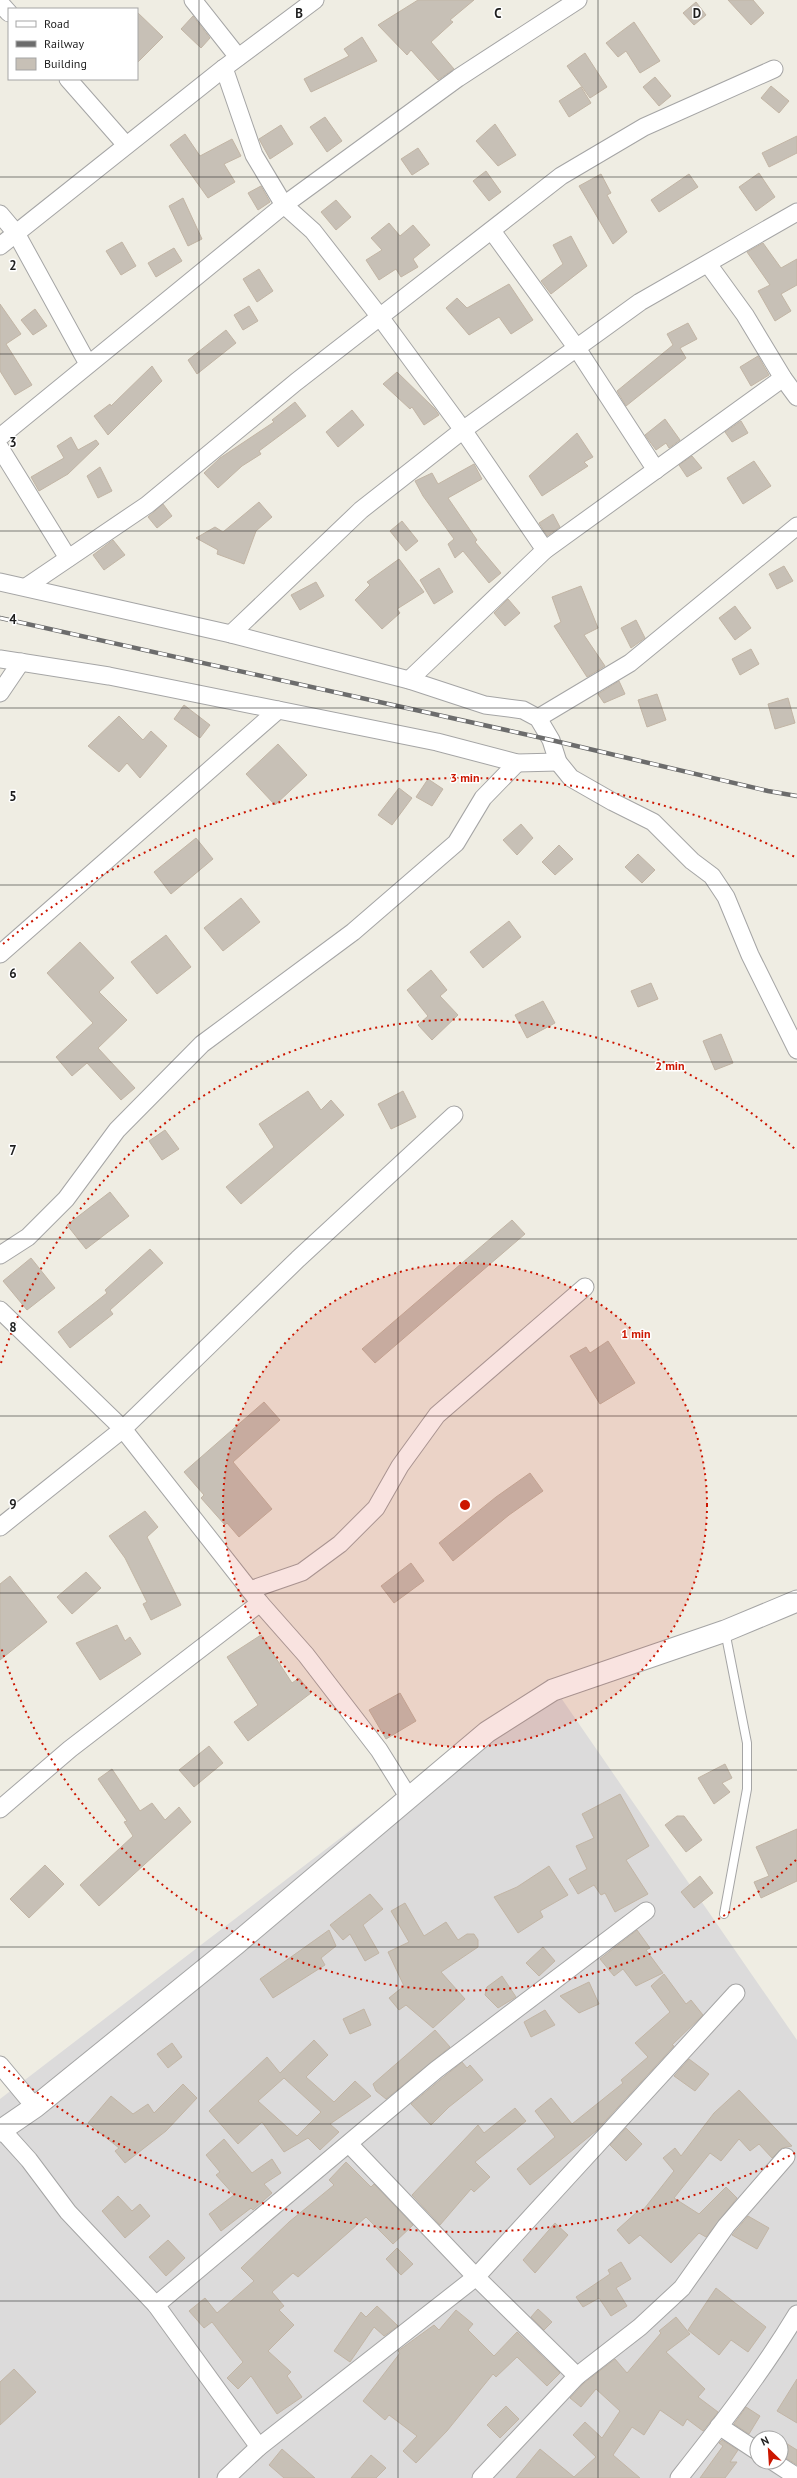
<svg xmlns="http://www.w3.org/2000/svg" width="797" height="2478" viewBox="0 0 797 2478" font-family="'PT Sans',sans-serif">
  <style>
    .residential { fill: #dcdbdb; fill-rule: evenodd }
    .building { fill: #c7c0b6; stroke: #c2b5a5; fill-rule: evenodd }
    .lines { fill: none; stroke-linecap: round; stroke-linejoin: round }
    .service-casing { stroke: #a5a5a5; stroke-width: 10 }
    .minor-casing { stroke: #a5a5a5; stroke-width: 19 }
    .tertiary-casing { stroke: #a5a5a5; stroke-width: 23 }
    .service { stroke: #fff; stroke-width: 8 }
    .minor { stroke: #fff; stroke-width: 17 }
    .tertiary { stroke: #fff; stroke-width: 21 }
    .rail-casing { stroke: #6c6c6c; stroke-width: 4.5 }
    .rail { stroke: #fff; stroke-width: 3; stroke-dasharray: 9; stroke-linecap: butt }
    .grid { fill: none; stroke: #1e1e1e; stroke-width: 1; stroke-opacity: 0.55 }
    .ring { fill: none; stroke: #cc1600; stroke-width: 2; stroke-dasharray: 2 4 }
    .grid-label { font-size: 13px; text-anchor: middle; font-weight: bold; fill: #1e1e1e; stroke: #fff; stroke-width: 3; stroke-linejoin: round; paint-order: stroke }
    .centre { fill: #cc1600; stroke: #fff; stroke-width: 2 }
    .ring-label { font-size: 12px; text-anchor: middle; font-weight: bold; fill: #cc1600; stroke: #fff; stroke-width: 3; stroke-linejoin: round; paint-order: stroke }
  </style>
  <rect width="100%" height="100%" fill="#efede3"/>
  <path class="residential" d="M 548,1679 L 797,2040 L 797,2478 L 0,2478 L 0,2099 ZM 757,2438 L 781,2438 L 781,2462 L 757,2462 Z"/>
  <g class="building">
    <polygon points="418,0 474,0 450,20 453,22 431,42 454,69 438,80 411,50 407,55 378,25"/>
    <polygon points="728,0 753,0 764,13 751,25"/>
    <polygon points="696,2 706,15 694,25 683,13"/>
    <polygon points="137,12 163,37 137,63"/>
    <polygon points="193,16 210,38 201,48 181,29"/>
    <polygon points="634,22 660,61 640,73 626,51 618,57 606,43"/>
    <polygon points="362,37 377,61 311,92 304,79 349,56 344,49"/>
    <polygon points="585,53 607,87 590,98 567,66"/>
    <polygon points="655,77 671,96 659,106 643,87"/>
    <polygon points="771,86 789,101 779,113 761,98"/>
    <polygon points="581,87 591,103 569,117 559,101"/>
    <polygon points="325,117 342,141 327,152 310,127"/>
    <polygon points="495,124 516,155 498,166 476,141"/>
    <polygon points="281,125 293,144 270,159 259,139"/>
    <polygon points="185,134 200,156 232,139 241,156 224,164 235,182 208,198 170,145"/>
    <polygon points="797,136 797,153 769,167 762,153"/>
    <polygon points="418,148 429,164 412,175 401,159"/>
    <polygon points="486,171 501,192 489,201 473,181"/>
    <polygon points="759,173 775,197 756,211 739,187"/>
    <polygon points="601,174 611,193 607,195 627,232 613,244 579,186"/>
    <polygon points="689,174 698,187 659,212 651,200"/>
    <polygon points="261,186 270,202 258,210 248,193"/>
    <polygon points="183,198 202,239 188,246 169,206"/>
    <polygon points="336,200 351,217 336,230 321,212"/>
    <polygon points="389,223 400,236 413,225 430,245 413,259 418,267 401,277 396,269 379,280 366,260 382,250 371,238"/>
    <polygon points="571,236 587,266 551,294 541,281 563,264 553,245"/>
    <polygon points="122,242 136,266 121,275 106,251"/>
    <polygon points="763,243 781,268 797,259 797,285 781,294 791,311 775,321 758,291 770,285 747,252"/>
    <polygon points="174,248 182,261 156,277 148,263"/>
    <polygon points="259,269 273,291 257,302 243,279"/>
    <polygon points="509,284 533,320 511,334 499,317 469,335 446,308 457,298 467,308"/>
    <polygon points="0,304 21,334 6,344 32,385 15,395 0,371"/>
    <polygon points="249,306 258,321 243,330 234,315"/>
    <polygon points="35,309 47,326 33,335 21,320"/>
    <polygon points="688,323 697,339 680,348 686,358 626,406 617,391 673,345 667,334"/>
    <polygon points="226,330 236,343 197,374 188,360"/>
    <polygon points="758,356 769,375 751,386 740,367"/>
    <polygon points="152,366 162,381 108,435 94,416 110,404 111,406"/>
    <polygon points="397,372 435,409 439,415 424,425 412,407 410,409 383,384"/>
    <polygon points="295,402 306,416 259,451 261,454 242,466 218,488 204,473 220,458 274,422 272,420"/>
    <polygon points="352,410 364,425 338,447 326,432"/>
    <polygon points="665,419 680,440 669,448 666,443 656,450 645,435"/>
    <polygon points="741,421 748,433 732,442 725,432"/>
    <polygon points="577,433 593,457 584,462 588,466 542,496 529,476"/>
    <polygon points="71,437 78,450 96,440 99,444 68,474 39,491 31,477 64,458 57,446"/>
    <polygon points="692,456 702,468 687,477 679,465"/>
    <polygon points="754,461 771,486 743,504 727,478"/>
    <polygon points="474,464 482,479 448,498 477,540 475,542 501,573 489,583 463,551 455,558 448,544 454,539 423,496 415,481 432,473 438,484"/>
    <polygon points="100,467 112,491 98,498 87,476"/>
    <polygon points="259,502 272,517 256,531 244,564 217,554 218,550 196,538 215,527 223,532"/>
    <polygon points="163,504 172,516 157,528 148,517"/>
    <polygon points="553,514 560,527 547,536 539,523"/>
    <polygon points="402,521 418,541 406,551 390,531"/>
    <polygon points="113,540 125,555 104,570 93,555"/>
    <polygon points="399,559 424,592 397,609 400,613 382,629 355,600 370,585 367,582"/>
    <polygon points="784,566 793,581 777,589 769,574"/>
    <polygon points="439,568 453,592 434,604 420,580"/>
    <polygon points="316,582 324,596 300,610 291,595"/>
    <polygon points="581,586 598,628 584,635 605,666 587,677 554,626 561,622 552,597"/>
    <polygon points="508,599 520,613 505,626 494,613"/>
    <polygon points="735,606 751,628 735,640 719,618"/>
    <polygon points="636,620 645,638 631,648 621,628"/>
    <polygon points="751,649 759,664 740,675 732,659"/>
    <polygon points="619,681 625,694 604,703 598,694"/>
    <polygon points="657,694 666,720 647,727 638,700"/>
    <polygon points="788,698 795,723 775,729 768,704"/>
    <polygon points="184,705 210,725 200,738 174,719"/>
    <polygon points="119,716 143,740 151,731 167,746 140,778 127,763 119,772 88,746"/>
    <polygon points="278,744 307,775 275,805 246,774"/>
    <polygon points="428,779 443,789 432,806 416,797"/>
    <polygon points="399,788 412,798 392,825 378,815"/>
    <polygon points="521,824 533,838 517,855 503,840"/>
    <polygon points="196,838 213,859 171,894 154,872"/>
    <polygon points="559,845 573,859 555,875 542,862"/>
    <polygon points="638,854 655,870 642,883 625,867"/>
    <polygon points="241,898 260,922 223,951 204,928"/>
    <polygon points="509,921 521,937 483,968 470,952"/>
    <polygon points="166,935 191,967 157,994 131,962"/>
    <polygon points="80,942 114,978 99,992 127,1020 98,1048 135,1088 121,1100 87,1063 72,1076 56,1057 93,1023 47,973"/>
    <polygon points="431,970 447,990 440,996 458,1015 432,1040 418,1025 428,1016 407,990"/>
    <polygon points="651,983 658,999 638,1007 631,991"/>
    <polygon points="543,1001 555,1023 527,1038 515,1015"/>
    <polygon points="721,1034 733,1063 715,1070 703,1041"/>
    <polygon points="308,1091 321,1110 331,1100 344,1115 241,1204 226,1187 274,1147 259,1124"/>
    <polygon points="403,1091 416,1117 391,1129 378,1104"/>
    <polygon points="165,1130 179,1149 162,1160 149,1141"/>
    <polygon points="110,1192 129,1216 86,1249 67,1225"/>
    <polygon points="512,1220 525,1234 375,1363 362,1349"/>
    <polygon points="150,1249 163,1263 110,1310 113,1314 70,1348 58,1332 107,1293 105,1290"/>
    <polygon points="31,1258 55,1288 27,1310 3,1281"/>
    <polygon points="608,1341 635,1383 600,1404 570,1356 586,1347 590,1353"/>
    <polygon points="264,1402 280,1420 233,1462 272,1509 239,1537 227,1523 225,1525 201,1498 204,1495 184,1472"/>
    <polygon points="530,1473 543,1491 509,1515 453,1561 439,1543 496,1497"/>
    <polygon points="145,1511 158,1527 147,1537 181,1605 151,1620 143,1604 147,1602 125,1558 109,1536"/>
    <polygon points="411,1563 424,1581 394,1603 381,1586"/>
    <polygon points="86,1572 101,1588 72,1614 57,1597"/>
    <polygon points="10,1576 47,1622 0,1660 0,1584"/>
    <polygon points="117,1625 125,1641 130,1637 141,1654 100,1680 76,1643"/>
    <polygon points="261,1635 292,1683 299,1678 311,1693 248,1741 234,1722 258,1705 227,1657"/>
    <polygon points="400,1693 416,1721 386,1739 369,1710"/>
    <polygon points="209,1746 223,1763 194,1787 179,1770"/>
    <polygon points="725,1764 732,1778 722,1783 730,1792 714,1804 698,1778"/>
    <polygon points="112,1769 140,1811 152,1803 165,1820 179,1807 191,1822 99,1906 80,1885 133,1836 124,1822 127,1821 98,1779"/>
    <polygon points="620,1794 649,1846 626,1860 648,1894 615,1912 605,1893 601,1895 594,1885 578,1894 569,1879 587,1869 576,1846 594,1838 582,1814"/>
    <polygon points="677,1816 684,1816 702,1840 686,1852 665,1825"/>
    <polygon points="797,1829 797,1881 761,1898 754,1882 769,1876 756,1847"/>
    <polygon points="45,1865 64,1884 29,1918 10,1899"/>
    <polygon points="549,1866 568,1895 540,1911 543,1917 518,1933 494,1897 517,1887"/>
    <polygon points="700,1876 713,1893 694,1908 681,1892"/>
    <polygon points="370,1894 383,1909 363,1925 379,1953 365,1961 350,1934 343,1940 330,1925"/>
    <polygon points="405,1903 424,1936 446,1922 458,1940 467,1934 474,1934 478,1940 478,1947 441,1972 465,1999 433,2028 406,2005 399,2010 389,1998 404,1986 388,1952 409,1942 391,1911"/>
    <polygon points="329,1930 336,1946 321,1958 325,1965 273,1998 260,1979"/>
    <polygon points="637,1930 650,1948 646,1950 663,1973 636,1986 623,1969 614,1976 600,1959"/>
    <polygon points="543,1947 555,1961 539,1976 526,1963"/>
    <polygon points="664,1974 686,2004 691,2000 703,2015 672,2045 674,2046 596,2131 530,2185 517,2169 555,2137 535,2111 551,2098 572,2124 623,2083 621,2080 648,2057 635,2043 670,2012 651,1986"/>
    <polygon points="502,1976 516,1997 498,2008 485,1995 487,1987"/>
    <polygon points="589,1982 599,2004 579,2013 560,1996"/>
    <polygon points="364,2009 371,2025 350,2034 343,2019"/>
    <polygon points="545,2010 555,2025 531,2037 524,2022"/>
    <polygon points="435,2030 450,2047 386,2099 376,2091 373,2084"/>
    <path d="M 314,2040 L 328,2055 L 306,2077 L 334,2102 L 355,2081 L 371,2096 L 330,2124 L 339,2132 L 320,2150 L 308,2138 L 284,2152 L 262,2122 L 238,2144 L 209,2111 L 267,2057 L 280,2073 ZM 284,2078 L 321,2112 L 297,2136 L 258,2101 Z"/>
    <polygon points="172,2043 182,2057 168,2068 157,2054"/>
    <polygon points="689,2059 709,2074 695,2091 674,2076"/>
    <polygon points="462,2062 467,2068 470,2065 483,2080 449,2107 431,2125 411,2104"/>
    <polygon points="183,2084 197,2098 166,2131 125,2163 115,2151 119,2148 88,2123 111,2096 133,2114 148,2104 154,2113"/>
    <polygon points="739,2090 792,2146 782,2148 772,2158 759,2144 750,2151 739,2139 721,2161 710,2153 674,2198 699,2214 726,2187 737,2198 706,2237 699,2233 671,2263 640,2235 629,2244 617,2230 638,2211 640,2214 674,2171 663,2158 675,2148 681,2156 714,2113"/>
    <polygon points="515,2108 526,2121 475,2162 490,2177 474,2192 471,2189 440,2225 412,2195 478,2125 484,2133"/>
    <polygon points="626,2128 642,2144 626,2161 610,2145"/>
    <polygon points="224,2139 252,2173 272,2159 281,2173 264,2184 272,2193 253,2210 251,2208 221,2231 209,2214 234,2195 216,2175 220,2172 206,2155"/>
    <polygon points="346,2162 371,2187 374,2184 413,2225 393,2244 366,2217 298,2277 293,2273 272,2292 284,2306 279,2310 294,2325 268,2351 291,2372 287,2376 302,2397 277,2414 251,2376 238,2389 227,2378 243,2362 212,2322 204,2328 189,2311 205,2298 217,2313 254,2281 241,2268 289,2222 334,2185 329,2180"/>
    <polygon points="118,2196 132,2211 140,2204 150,2216 125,2238 102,2211"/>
    <polygon points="748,2216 769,2228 757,2249 732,2235"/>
    <polygon points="555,2223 568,2235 535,2273 523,2260"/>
    <polygon points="168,2240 185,2258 166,2276 149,2257"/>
    <polygon points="397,2248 413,2264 401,2275 386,2259"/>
    <polygon points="621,2262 631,2279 616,2288 627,2306 611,2316 599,2298 583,2307 576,2297 610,2274 608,2270"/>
    <polygon points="716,2288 766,2327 748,2352 731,2340 719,2355 688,2330"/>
    <polygon points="377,2306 398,2326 384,2336 374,2327 350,2362 334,2351 361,2312 366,2317"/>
    <polygon points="538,2309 552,2322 544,2330 531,2317"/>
    <polygon points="456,2310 473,2324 468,2330 494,2356 517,2332 560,2373 547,2386 517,2357 496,2377 493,2374 447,2431 416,2463 403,2451 417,2436 389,2415 385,2420 363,2401 400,2353 398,2351 434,2325 439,2330"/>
    <polygon points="676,2317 690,2334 666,2352 705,2389 698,2397 718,2412 703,2431 687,2419 683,2426 660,2410 644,2435 632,2427 613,2455 640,2478 516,2478 540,2449 574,2477 596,2457 573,2435 585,2422 602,2438 620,2411 596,2389 581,2407 570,2398 584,2383 615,2359 627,2373 661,2333 659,2331"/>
    <polygon points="14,2369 36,2392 0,2425 0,2382"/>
    <polygon points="797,2379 797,2423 777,2411"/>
    <polygon points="506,2406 519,2419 500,2438 487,2425"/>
    <polygon points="746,2407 760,2416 749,2434 734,2424"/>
    <polygon points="722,2440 738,2450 730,2462 737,2462 725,2478 700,2478 723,2446 719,2443"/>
    <polygon points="781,2440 797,2450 797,2465 781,2455"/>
    <polygon points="282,2449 315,2478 284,2478 269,2465"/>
    <polygon points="371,2455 386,2468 376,2478 351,2478"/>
  </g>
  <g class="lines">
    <defs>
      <polyline id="service" points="724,1914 747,1789 747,1743 725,1631"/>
      <g id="minor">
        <polyline points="193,0 238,57"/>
        <polyline points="0,3 9,13"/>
        <polyline points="224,68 254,155 284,205 313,231 380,317 463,430 545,550"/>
        <polyline points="68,79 126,145"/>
        <polyline points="0,214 16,233 88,364"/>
        <polyline points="492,231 576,347 656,470"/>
        <polyline points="0,246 224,68 315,0"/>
        <polyline points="708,264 745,315 783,378 797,397"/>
        <polyline points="0,437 284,205 458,78 578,0"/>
        <polyline points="0,448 68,558"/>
        <polyline points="0,582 231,634 409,680 485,705 523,710 538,718 551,740 558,762 571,778 613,802 653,822 692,861 712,876 726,897 750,955 797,1050"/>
        <polyline points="26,587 147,505 296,382 561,176 644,127 774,69"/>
        <polyline points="231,634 361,510 463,430 640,302 797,212"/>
        <polyline points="0,659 109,676 437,742 517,763 558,762"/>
        <polyline points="409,680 545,550 783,378"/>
        <polyline points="0,693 21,662"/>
        <polyline points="538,718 630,663 797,526"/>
        <polyline points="0,954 278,710"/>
        <polyline points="0,1255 28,1237 66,1199 117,1130 202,1044 353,932 456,843 483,798 517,763"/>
        <polyline points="0,1310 123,1429 260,1603 306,1655 379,1750 409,1798"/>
        <polyline points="0,1527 123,1429 298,1259 454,1115"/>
        <polyline points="250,1590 302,1572 340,1544 376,1508 400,1466 437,1415 585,1287"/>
        <polyline points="0,1809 70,1749 260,1603"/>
        <polyline points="0,2065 35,2107"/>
        <polyline points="2,2130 29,2160 68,2212 156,2305 259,2447"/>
        <polyline points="349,2144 476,2277 577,2376"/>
        <polyline points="156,2305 436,2070 646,1911"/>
        <polyline points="719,2426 757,2451"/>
        <polyline points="774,2462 797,2477"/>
        <polyline points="226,2478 259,2447 476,2277 736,1993"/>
        <polyline points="481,2478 577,2376 640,2327 682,2288 726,2226 786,2157"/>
        <path d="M 679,2478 C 721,2425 762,2372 797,2314"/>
      </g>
      <polyline id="tertiary" points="0,2131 35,2107 236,1944 487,1732 553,1690 725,1631 797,1601"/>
    </defs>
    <use href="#service" class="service-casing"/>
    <use href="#minor" class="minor-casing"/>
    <use href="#tertiary" class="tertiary-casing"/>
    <use href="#service" class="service"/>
    <use href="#minor" class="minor"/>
    <use href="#tertiary" class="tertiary"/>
    <defs>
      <polyline id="rail" points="0,618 551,740 768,791 797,796"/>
    </defs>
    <use href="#rail" class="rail-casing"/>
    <use href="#rail" class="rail"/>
  </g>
  <path class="grid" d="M 199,0 L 199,2478M 398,0 L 398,2478M 598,0 L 598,2478M 0,177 L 797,177M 0,354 L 797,354M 0,531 L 797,531M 0,708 L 797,708M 0,885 L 797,885M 0,1062 L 797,1062M 0,1239 L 797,1239M 0,1416 L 797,1416M 0,1593 L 797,1593M 0,1770 L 797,1770M 0,1947 L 797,1947M 0,2124 L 797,2124M 0,2301 L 797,2301"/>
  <circle cx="465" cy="1505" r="242" fill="#cc1600" fill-opacity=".12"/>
  <g class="ring">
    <circle cx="465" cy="1505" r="242"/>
    <path d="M796 1860A485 485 0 0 1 1 1647M1 1363A485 485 0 0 1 796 1150"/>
    <path d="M795 2153A727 727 0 0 1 3 2066M3 944A727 727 0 0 1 795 857"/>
  </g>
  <g class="grid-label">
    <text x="299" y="18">B</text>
    <text x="498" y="18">C</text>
    <text x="697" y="18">D</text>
    <text x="13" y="270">2</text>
    <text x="13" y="447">3</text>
    <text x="13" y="624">4</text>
    <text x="13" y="801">5</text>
    <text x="13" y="978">6</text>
    <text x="13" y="1155">7</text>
    <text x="13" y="1332">8</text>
    <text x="13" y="1509">9</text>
  </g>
  <circle cx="465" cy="1505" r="6" class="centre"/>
  <g class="ring-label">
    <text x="465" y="782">3 min</text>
    <text x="670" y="1070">2 min</text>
    <text x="636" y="1338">1 min</text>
  </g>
  <rect x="8" y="8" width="130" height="72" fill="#ffffff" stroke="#a5a5a5"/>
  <rect x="16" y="21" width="20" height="6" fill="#ffffff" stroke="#a5a5a5"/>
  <text x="44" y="28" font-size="12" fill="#1e1e1e">Road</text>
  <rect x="16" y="41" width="20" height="6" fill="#6c6c6c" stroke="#a5a5a5"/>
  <text x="44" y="48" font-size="12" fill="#1e1e1e">Railway</text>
  <rect x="16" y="58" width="20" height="12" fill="#c7c0b6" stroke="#a5a5a5"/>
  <text x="44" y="68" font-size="12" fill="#1e1e1e">Building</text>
  <g transform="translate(769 2450) rotate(335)"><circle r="19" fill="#ffffff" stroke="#a5a5a5"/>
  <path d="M0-3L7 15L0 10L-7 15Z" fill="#cc1600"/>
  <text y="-6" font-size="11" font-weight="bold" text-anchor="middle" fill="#1e1e1e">N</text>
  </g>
</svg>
